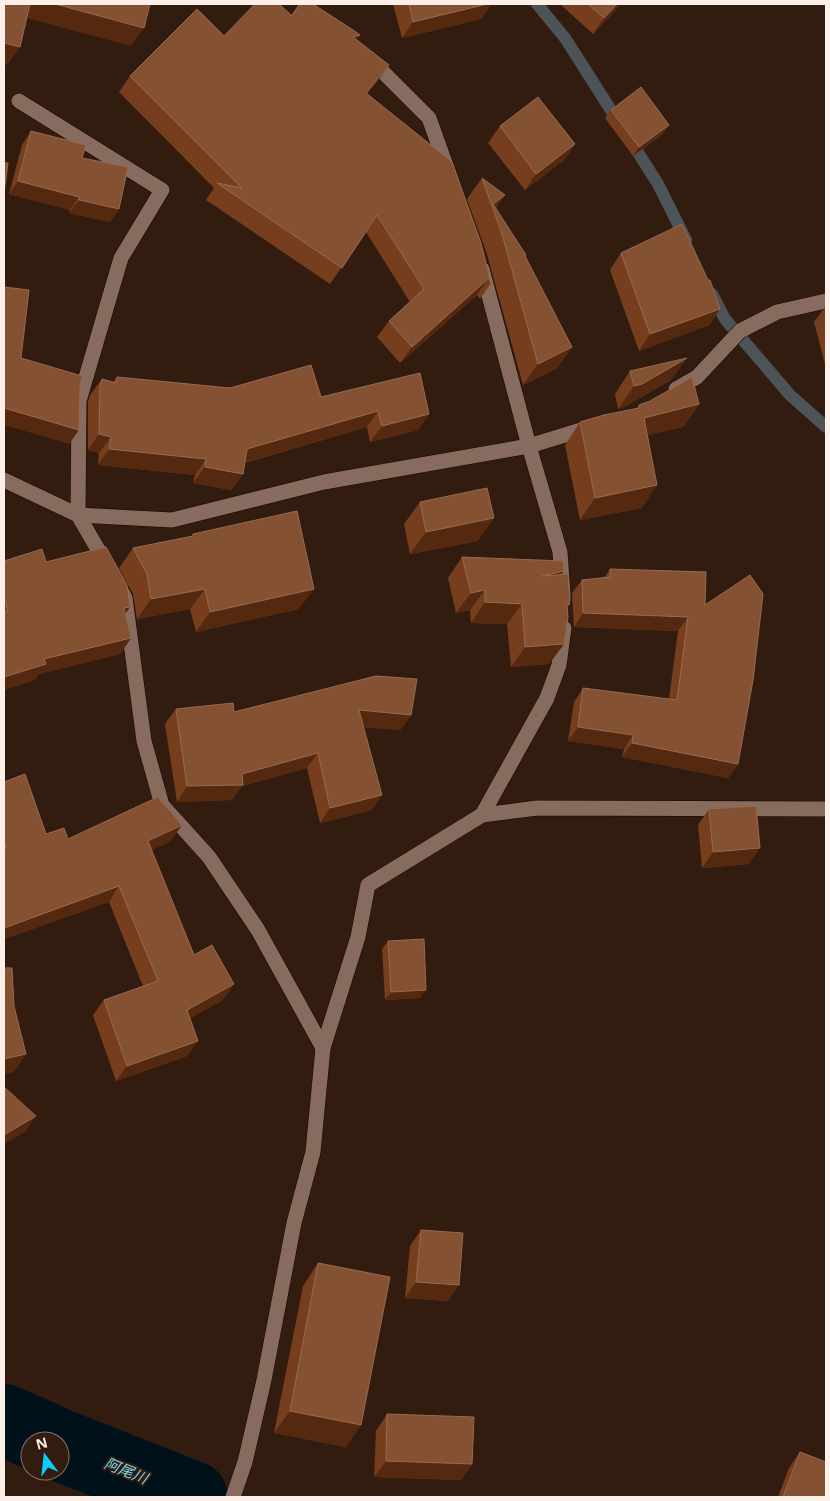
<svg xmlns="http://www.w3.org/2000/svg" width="830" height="1501" viewBox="0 0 830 1501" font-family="'Noto Sans','Noto Sans JP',sans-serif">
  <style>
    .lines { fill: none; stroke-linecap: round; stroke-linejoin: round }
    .stream { stroke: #4c5458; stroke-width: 12 }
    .river { stroke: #00111a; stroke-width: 72 }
    .minor-casing { stroke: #190600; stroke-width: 16 }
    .minor { stroke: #876b5e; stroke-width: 15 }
    .wall { fill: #763e1d }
    .shaded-wall { fill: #55290f }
    .building { fill: #855133; stroke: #986a50 }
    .labels { text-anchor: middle; stroke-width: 4; stroke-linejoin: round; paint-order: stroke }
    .water-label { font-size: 15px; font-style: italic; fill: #77d4f5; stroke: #321c10 }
  </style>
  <rect width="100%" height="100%" fill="#321c10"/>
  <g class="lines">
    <g class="stream">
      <polyline points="537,4 565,38 658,184 686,240"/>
      <polyline points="712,294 725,319 790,395 826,427"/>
    </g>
    <g class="river">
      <polyline points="4,1420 52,1441"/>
      <polyline points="60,1445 192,1497"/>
    </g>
    <defs>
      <g id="minor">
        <polyline points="369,58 429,118 449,174"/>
        <polyline points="19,101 162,190 121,258 79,401 78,515 107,565"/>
        <polyline points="482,269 529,446 560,552 563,595"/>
        <polyline points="676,389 697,377 740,331 777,312 826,301"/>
        <polyline points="4,480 78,515 172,520 324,482 529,446 594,426"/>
        <polyline points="122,592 125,598 144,741 162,805 209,857 258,930 323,1048"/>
        <polyline points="482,815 547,698 559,665 564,628"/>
        <polyline points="233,1497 245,1462 264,1380 294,1223 313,1152 323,1048 358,937 368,885 482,815 537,808 826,809"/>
      </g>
    </defs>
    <use href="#minor" class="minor-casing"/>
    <use href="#minor" class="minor"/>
  </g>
  <g class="wall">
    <polygon points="299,4 357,40 377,82 367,94 452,162 491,283 480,299 477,295 400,363 377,337 389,321 410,302 366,232 330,284 206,200 214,188 119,92 130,76 224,36 291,15"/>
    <polygon points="393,4 491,4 481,19 402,38"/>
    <polygon points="560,4 621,4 593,34"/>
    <polygon points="611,110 669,125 663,134 633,156 605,118"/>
    <polygon points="500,126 575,144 564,160 525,190 488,143"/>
    <polygon points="31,131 82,158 110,222 69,213 70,210 9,194 22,145"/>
    <polygon points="482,178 505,195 496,208 525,257 572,347 557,368 523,385 487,254 467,199"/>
    <polygon points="621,253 720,309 709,325 639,351 610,270"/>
    <polygon points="826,306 826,368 814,322"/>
    <polygon points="630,371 671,380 626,406 618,409 615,394"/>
    <polygon points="117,377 321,397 429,414 418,430 370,442 367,427 245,463 243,474 231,490 193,483 195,475 98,465 99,453 88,450 88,402 90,395 102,379 113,382"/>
    <polygon points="699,404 683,427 647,435 642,508 580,520 565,445 580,422 636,409 639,405"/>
    <polygon points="420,502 478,541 410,554 404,524"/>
    <polygon points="193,534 299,609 196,632 190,609 137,619 133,594 119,568 133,548 191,537"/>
    <polygon points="462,557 564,571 561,575 567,609 564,644 549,664 511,667 507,624 471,623 470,610 456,613 448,578"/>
    <polygon points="4,561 46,562 125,614 131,638 120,654 39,674 34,680 4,690"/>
    <polygon points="610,569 705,605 738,764 728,778 622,757 624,749 568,741 574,702 583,688 669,699 678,631 574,627 572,593 582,580 604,578"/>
    <polygon points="176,709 234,712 411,715 400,730 363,727 372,810 320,823 307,768 242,786 232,800 177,802 165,724"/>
    <polygon points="4,782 46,834 68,839 171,841 151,850 194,955 223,1000 190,1018 187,1056 116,1081 93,1015 104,1000 143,986 109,902 4,939"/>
    <polygon points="709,809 749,864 702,868 698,825"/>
    <polygon points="388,941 420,998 385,1000 382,949"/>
    <polygon points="421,1230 448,1301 405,1298 410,1246"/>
    <polygon points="318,1263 346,1447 274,1433 303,1286"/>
    <polygon points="387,1414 472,1464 461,1480 374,1477 376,1431"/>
    <polygon points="800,1452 826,1497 778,1497 789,1468"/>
  </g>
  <g class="shaded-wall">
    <polygon points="27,4 55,4 144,28 131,46 19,16"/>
    <polygon points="487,4 491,4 481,19 402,38 413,22"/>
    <polygon points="617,4 621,4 593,34 604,18"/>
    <polygon points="360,35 349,52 353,37"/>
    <polygon points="4,43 20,47 7,65 4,64"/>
    <polygon points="389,65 377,82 354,110 366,93"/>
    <polygon points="669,125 663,134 633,156 639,147"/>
    <polygon points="575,144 564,160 525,190 536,174"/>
    <polygon points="18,181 79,197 70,210 9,194"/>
    <polygon points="505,195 494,211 493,204"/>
    <polygon points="79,200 119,209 110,222 69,213"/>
    <polygon points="489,278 477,295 400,363 412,347"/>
    <polygon points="720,309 709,325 639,351 650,334"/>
    <polygon points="572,347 557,368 523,385 538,364"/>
    <polygon points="687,358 671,380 626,406 618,409 634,386"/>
    <polygon points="699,404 683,427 628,440 644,418"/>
    <polygon points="4,408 79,430 69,444 4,425"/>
    <polygon points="378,411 367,427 236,465 247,449"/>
    <polygon points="429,414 418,430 370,442 382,426"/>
    <polygon points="99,434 111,437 99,453 88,450"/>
    <polygon points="109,449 206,459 195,475 98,465"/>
    <polygon points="205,467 243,474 231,490 193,483"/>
    <polygon points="657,485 642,508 580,520 595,498"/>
    <polygon points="494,518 478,541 410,554 426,532"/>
    <polygon points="564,571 549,592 542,576"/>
    <polygon points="205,589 190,609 137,619 151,599"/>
    <polygon points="314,589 299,609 196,632 210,612"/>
    <polygon points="485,590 470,610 456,613 471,593"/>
    <polygon points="485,602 522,604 507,624 471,623"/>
    <polygon points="130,607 119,623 124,608"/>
    <polygon points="583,613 688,617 678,631 574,627"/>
    <polygon points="131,638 120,654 39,674 34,680 4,690 4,677 44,659"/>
    <polygon points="564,644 549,664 511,667 525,647"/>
    <polygon points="359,710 411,715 400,730 348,726"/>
    <polygon points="578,727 633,735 624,749 568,741"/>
    <polygon points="632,743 738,764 728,778 622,757"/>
    <polygon points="318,753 307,768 242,786 232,800 177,802 187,786 242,774"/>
    <polygon points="382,795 372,810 320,823 330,808"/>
    <polygon points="182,825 171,841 137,857 148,841"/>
    <polygon points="760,848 749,864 702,868 713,852"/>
    <polygon points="119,886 109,902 4,939 4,928"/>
    <polygon points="234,984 223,1000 176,1026 187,1010"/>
    <polygon points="426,990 420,998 385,1000 391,992"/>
    <polygon points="198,1041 187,1056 116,1081 127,1066"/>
    <polygon points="26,1054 14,1072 4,1074 4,1059"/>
    <polygon points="36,1116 25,1132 4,1144 4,1135"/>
    <polygon points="416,1282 459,1285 448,1301 405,1298"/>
    <polygon points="290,1411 361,1425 346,1447 274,1433"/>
    <polygon points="386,1461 472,1464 461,1480 374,1477"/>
  </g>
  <g class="building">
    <polygon points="4,4 30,4 20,47 4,43"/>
    <polygon points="55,4 150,4 144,28"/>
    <polygon points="255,4 279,4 292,16 300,4 313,4 356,32 360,35 353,37 389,65 366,93 452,162 481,243 491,283 489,278 412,347 389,321 424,289 377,215 342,268 217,183 242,188 130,76 197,9 224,36"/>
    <polygon points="409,4 487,4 413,22"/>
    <polygon points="588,4 617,4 604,18"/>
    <polygon points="641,87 669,125 639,147 611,110"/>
    <polygon points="538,97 575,144 536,174 500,126"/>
    <polygon points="31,131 86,145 82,158 128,167 119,209 79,200 79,197 18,181"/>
    <polygon points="4,163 8,163 4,193"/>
    <polygon points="482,178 505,195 493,204 526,255 525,256 572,347 538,364 502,234"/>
    <polygon points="682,224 708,280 710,280 720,309 650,334 621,253"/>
    <polygon points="4,287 29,290 21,358 82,376 80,387 79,430 4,408"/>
    <polygon points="687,358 642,384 634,386 630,371"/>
    <polygon points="311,365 321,397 420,373 429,414 382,426 378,411 247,449 243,474 205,467 206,459 109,449 111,437 99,434 100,386 102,379 116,383 117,377 230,388"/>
    <polygon points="692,377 699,404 644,418 657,485 595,498 580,422 604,415 639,408 639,405 650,401"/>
    <polygon points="487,488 494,518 426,532 420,502"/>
    <polygon points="297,511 314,589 210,612 205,589 151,599 147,574 133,548 193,536 193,534"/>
    <polygon points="106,547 127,585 130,607 124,608 131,638 44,659 46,664 4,677 4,613 8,611 4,597 4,561 42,549 46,562"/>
    <polygon points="462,557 563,561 564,571 542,576 568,574 570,599 569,605 567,605 568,617 564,644 525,647 522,604 485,602 485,590 471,593"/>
    <polygon points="610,569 706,572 705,605 750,575 763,594 753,680 738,764 632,743 633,735 578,727 583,688 677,700 688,617 583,613 582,580 610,577"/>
    <polygon points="376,676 417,679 411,715 359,710 382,795 330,808 318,753 242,774 243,785 187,786 176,709 233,703 234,712"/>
    <polygon points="25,774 46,834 64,828 68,839 158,797 182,825 148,841 194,955 212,945 234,984 187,1010 198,1041 127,1066 104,1000 158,981 119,886 4,928 4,849 6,848 4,842 4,782"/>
    <polygon points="756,806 760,848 713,852 709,809"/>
    <polygon points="424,939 426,990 391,992 388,941"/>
    <polygon points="4,968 12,968 14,1006 26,1054 4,1059"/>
    <polygon points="4,1087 36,1116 4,1135"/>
    <polygon points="421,1230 463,1233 459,1285 416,1282"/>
    <polygon points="318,1263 390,1277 361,1425 290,1411"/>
    <polygon points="387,1414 474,1417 472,1464 386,1461"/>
    <polygon points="800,1452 826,1462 826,1497 783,1497"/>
  </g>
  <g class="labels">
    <g class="water-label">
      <text transform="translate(126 1471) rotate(22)" y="5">阿尾川</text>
    </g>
  </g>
  <rect width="830" height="1501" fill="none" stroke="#fdf0e9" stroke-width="10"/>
  <g transform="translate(45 1456) rotate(345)"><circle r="24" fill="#321c10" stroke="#837167"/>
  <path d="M0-4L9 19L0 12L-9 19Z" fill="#0ccafa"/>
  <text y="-8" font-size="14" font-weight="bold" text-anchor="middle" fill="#fdf0e9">N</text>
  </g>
</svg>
